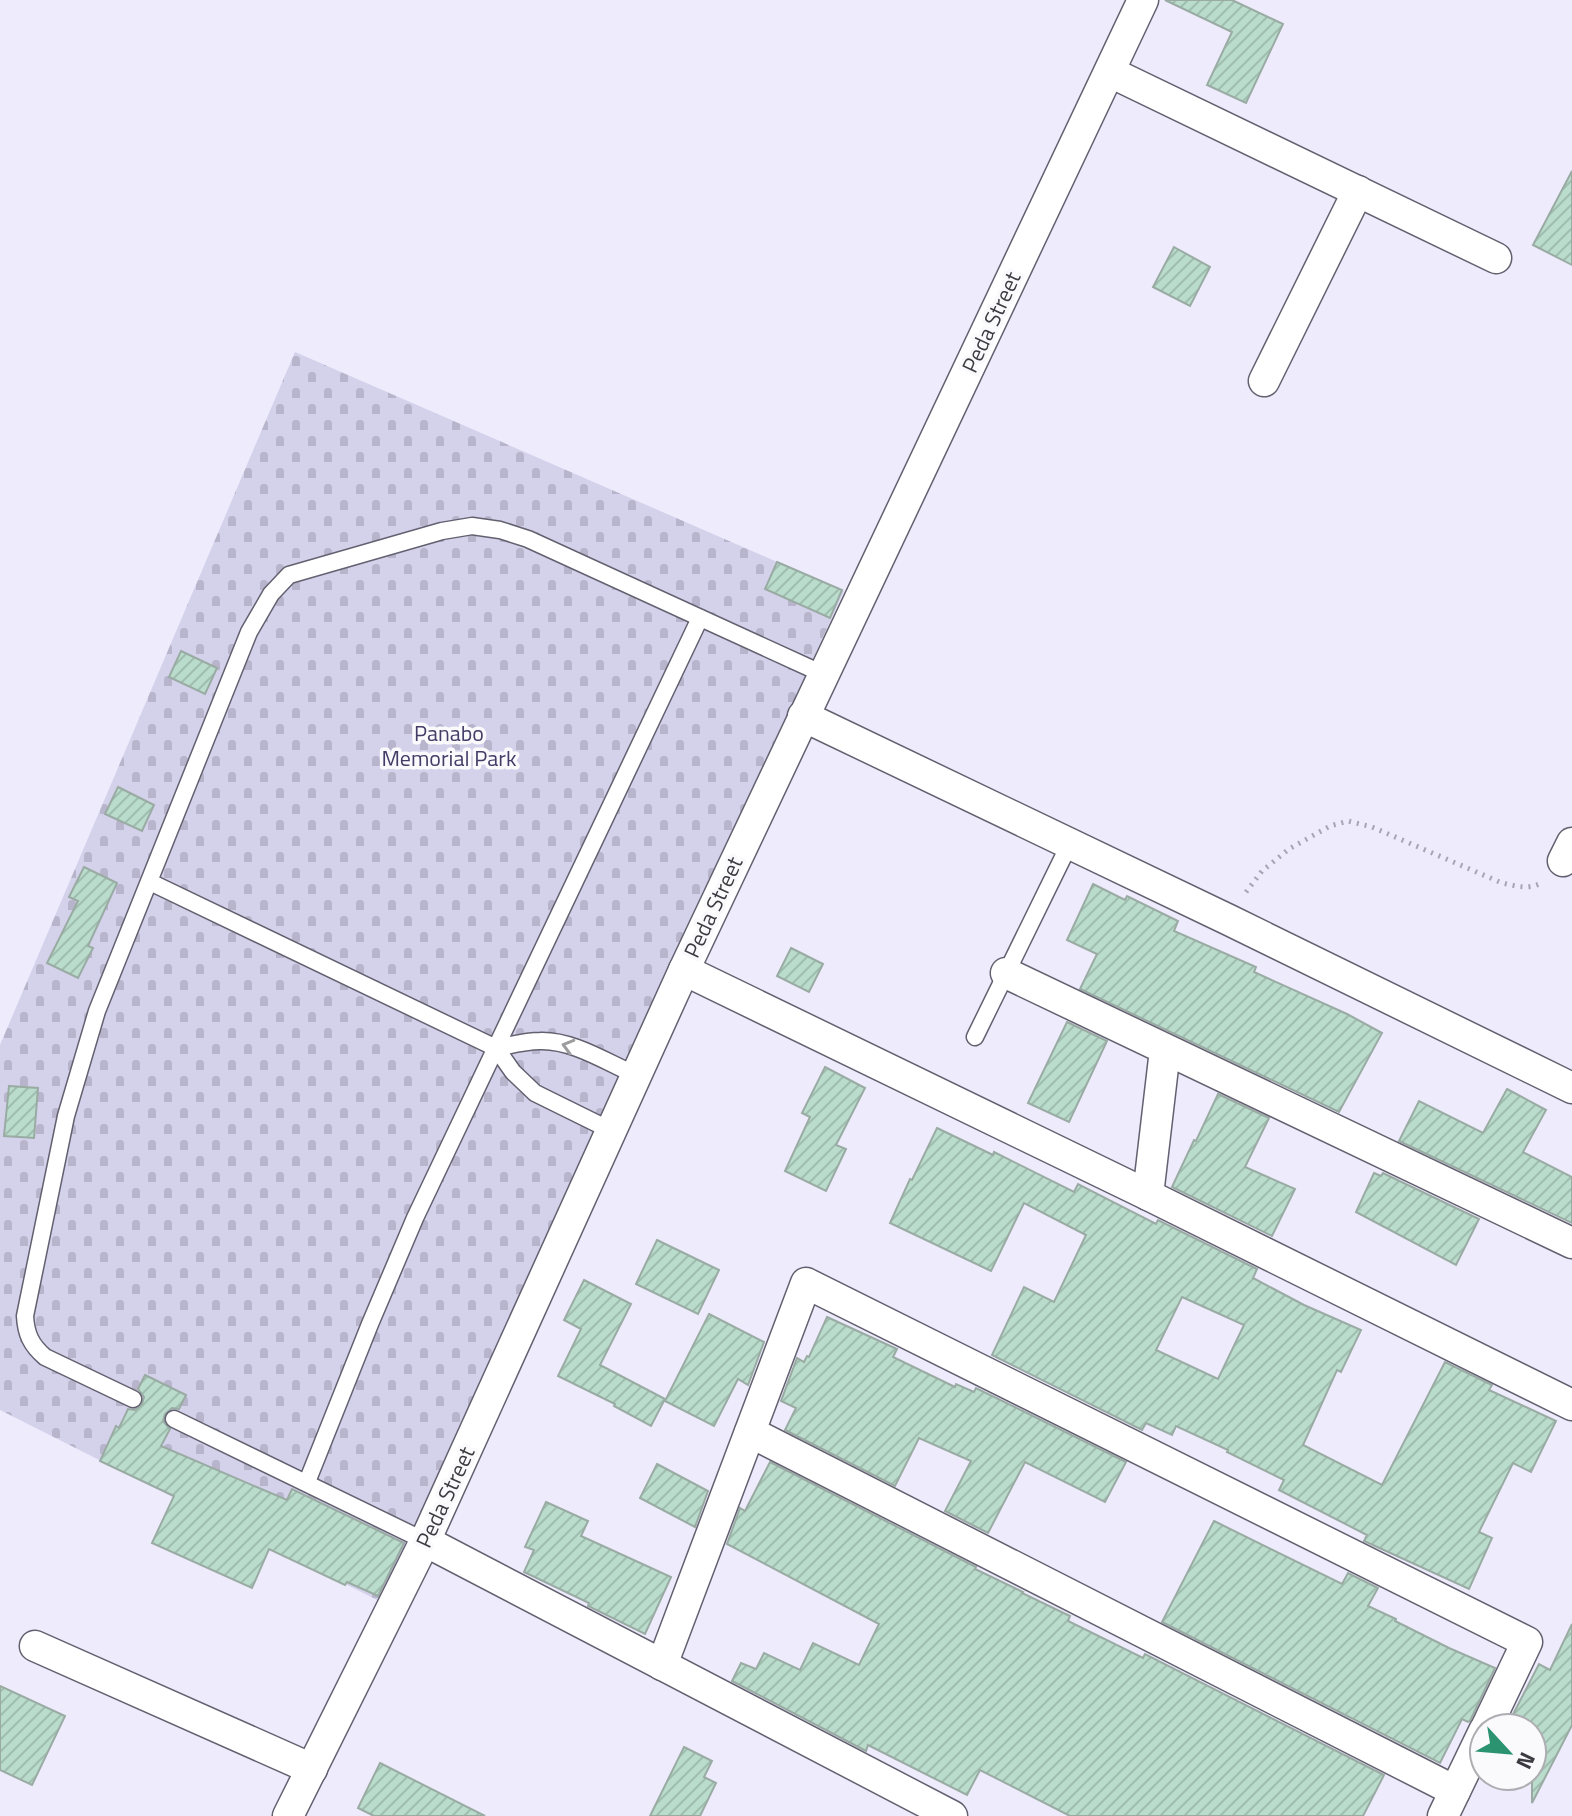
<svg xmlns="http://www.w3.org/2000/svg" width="1572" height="1816" viewBox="0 0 1572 1816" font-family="'Titillium Web',sans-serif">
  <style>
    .cemetery { fill: url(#cemetery-stones) }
    .building { fill: url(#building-hatch); stroke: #99aba3; stroke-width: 2; fill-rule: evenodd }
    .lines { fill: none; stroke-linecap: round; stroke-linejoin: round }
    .service-casing { stroke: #636170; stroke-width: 19 }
    .minor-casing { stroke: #636170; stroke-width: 33 }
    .path { stroke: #a6a5b2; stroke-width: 5; stroke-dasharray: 2 6; stroke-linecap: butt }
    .service { stroke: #fff; stroke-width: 16 }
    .minor { stroke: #fff; stroke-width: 30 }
    .oneway { stroke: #9d9da0 }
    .labels { text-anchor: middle; stroke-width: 7; stroke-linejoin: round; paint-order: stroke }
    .street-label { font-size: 22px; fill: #3b3b41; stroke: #fafafd }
    .park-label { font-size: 22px; fill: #443c67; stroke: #fafafd }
  </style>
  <defs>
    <pattern id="cemetery-stones" width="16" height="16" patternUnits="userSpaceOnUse" patternTransform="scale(2)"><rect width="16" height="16" fill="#d4d1eb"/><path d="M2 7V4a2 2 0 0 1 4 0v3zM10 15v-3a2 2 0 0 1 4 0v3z" fill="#b7b4cb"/></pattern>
    <pattern id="building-hatch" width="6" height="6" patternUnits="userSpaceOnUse" patternTransform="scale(2)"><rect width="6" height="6" fill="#b9dccc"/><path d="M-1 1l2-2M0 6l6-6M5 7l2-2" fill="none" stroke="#a0beb0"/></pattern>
  </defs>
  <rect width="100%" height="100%" fill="#edebfc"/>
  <polygon class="cemetery" points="295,352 844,591 383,1603 0,1410 0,1045"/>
  <g class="building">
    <polygon points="1165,0 1232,0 1283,24 1246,103 1207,85 1232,32"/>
    <polygon points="1572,171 1572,265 1533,245"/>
    <polygon points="1174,247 1210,267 1190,306 1153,287"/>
    <polygon points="777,562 842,590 830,618 765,589"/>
    <polygon points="181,651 217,668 205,694 169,677"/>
    <polygon points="118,787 154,805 142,831 105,814"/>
    <polygon points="84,867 117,883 88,946 93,948 78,978 47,963 78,901 69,897"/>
    <polygon points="1093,884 1125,900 1127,896 1178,921 1174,931 1256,967 1254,972 1347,1014 1382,1033 1339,1112 1080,989 1097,954 1067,940"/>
    <polygon points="791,948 823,964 809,992 777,976"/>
    <polygon points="1067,1022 1107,1041 1069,1122 1028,1103"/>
    <polygon points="825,1067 865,1088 836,1145 846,1149 826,1191 785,1171 810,1117 802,1113"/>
    <polygon points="9,1086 38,1088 34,1138 4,1136"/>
    <polygon points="1507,1089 1546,1110 1523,1152 1572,1177 1572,1223 1399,1141 1419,1101 1483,1133"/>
    <polygon points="1218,1094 1269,1118 1245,1167 1295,1189 1272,1236 1172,1187 1194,1140 1196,1141"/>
    <path d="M 937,1128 L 993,1155 L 994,1152 L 1074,1192 L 1078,1184 L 1156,1224 L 1158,1220 L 1257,1269 L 1253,1278 L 1304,1305 L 1361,1330 L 1341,1372 L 1337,1370 L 1303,1445 L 1382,1485 L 1445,1362 L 1492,1385 L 1489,1390 L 1556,1421 L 1531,1472 L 1513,1463 L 1479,1532 L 1492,1538 L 1469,1589 L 1364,1541 L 1367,1535 L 1279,1490 L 1284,1480 L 1227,1452 L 1228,1450 L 1176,1426 L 1172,1435 L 1146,1423 L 1142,1430 L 992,1355 L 1024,1287 L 1054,1302 L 1086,1235 L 1024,1203 L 991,1271 L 890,1223 L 910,1179 L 912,1180 ZM 1182,1297 L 1244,1325 L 1218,1379 L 1156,1350 Z"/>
    <polygon points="1374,1173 1381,1176 1383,1173 1479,1219 1456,1265 1356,1212"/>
    <polygon points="657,1240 719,1270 698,1314 636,1284"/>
    <polygon points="584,1280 631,1304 600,1365 665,1399 651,1426 614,1406 615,1404 558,1376 581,1329 564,1320"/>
    <polygon points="709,1314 764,1342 748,1385 738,1379 714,1426 665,1401"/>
    <polygon points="827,1317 897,1349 893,1357 955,1387 956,1384 974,1392 976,1388 1126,1462 1105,1502 1025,1462 988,1533 945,1511 971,1461 919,1438 895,1486 785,1430 796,1408 781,1401 797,1358 804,1362 807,1356 809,1357"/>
    <polygon points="145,1375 186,1395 179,1409 172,1408 165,1414 163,1421 170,1429 161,1446 287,1500 292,1489 404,1543 378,1596 347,1582 345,1585 269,1549 252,1588 152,1543 174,1496 100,1461 116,1426 119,1428 128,1409 135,1410 142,1404 144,1397 138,1389"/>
    <polygon points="770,1462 976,1567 975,1569 1023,1592 1022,1593 1070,1616 1068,1621 1143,1658 1145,1654 1384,1775 1363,1816 1070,1816 980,1770 967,1795 868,1745 866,1751 732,1681 741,1663 756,1669 764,1653 800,1670 813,1643 859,1665 879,1624 727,1544 740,1508 745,1511"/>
    <polygon points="657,1464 708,1491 695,1527 640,1498"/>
    <polygon points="546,1502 588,1521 581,1536 671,1577 645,1634 588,1606 589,1603 524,1572 534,1550 525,1547"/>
    <polygon points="1214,1521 1342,1584 1348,1573 1378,1588 1368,1606 1396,1619 1395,1621 1449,1648 1495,1668 1470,1721 1468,1722 1462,1719 1440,1763 1162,1622"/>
    <polygon points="1572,1624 1572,1725 1532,1803 1532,1728 1506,1728 1539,1664 1550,1670"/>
    <polygon points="0,1686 65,1716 32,1785 0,1770"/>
    <polygon points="684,1747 712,1761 704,1777 716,1783 700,1816 650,1816"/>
    <polygon points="380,1763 485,1816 374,1816 358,1808"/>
  </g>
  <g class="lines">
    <defs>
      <g id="service">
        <polyline points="150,882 496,1048 513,1072 535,1093 610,1130"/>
        <polyline points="975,1037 1070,843"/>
        <path d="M 496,1048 C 511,1045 525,1041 540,1041 C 573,1040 606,1062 636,1075"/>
        <path d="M 133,1399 L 45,1357 C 31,1345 26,1334 25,1316 L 66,1116 L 97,1011 L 249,632 L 271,594 L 289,575 L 442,531 L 472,526 L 500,530 L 528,539 L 823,674"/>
        <polyline points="174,1419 425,1541"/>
        <polyline points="307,1482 370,1324 415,1218 700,618"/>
      </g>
      <g id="minor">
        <polyline points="1110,72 1496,258"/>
        <polyline points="1264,381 1358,191"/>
        <polyline points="803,716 1229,920 1572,1088"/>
        <polyline points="1563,861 1572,843"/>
        <polyline points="684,970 1148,1195 1572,1405"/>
        <polyline points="1006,973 1572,1243"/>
        <polyline points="1148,1195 1165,1050"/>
        <polyline points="750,1432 1455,1791"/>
        <polyline points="425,1541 952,1816"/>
        <polyline points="35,1646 312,1769"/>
        <polyline points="662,1665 806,1283 1527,1642 1486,1728"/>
        <polyline points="288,1816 425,1541 684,970 1143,0"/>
        <polyline points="1443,1816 1484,1731"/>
      </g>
    </defs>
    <use href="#service" class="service-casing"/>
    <use href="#minor" class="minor-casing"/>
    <path class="path" d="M 1246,892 L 1262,871 L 1289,849 L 1330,826 L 1348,821 L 1372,827 L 1502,883 C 1516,886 1528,890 1541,883"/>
    <use href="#service" class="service"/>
    <use href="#minor" class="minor"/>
  </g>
  <defs><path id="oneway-chevron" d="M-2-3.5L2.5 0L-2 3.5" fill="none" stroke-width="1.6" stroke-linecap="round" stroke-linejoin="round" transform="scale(2)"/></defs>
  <use class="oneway" href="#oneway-chevron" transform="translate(568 1046) rotate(-164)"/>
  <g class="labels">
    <g class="street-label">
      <text transform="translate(991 322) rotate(-65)" y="8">Peda Street</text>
      <text transform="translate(713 907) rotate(-65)" y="8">Peda Street</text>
      <text transform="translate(445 1497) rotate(-65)" y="8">Peda Street</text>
    </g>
    <g class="park-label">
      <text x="449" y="741">Panabo<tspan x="449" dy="25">Memorial Park</tspan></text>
    </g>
  </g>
  <g transform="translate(1508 1752) rotate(116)"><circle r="38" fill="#fafafd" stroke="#aeaeb2" stroke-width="2"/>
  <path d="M0-6L14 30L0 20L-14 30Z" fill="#2b9370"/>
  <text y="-12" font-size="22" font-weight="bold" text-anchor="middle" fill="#3b3b41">N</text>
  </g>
</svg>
